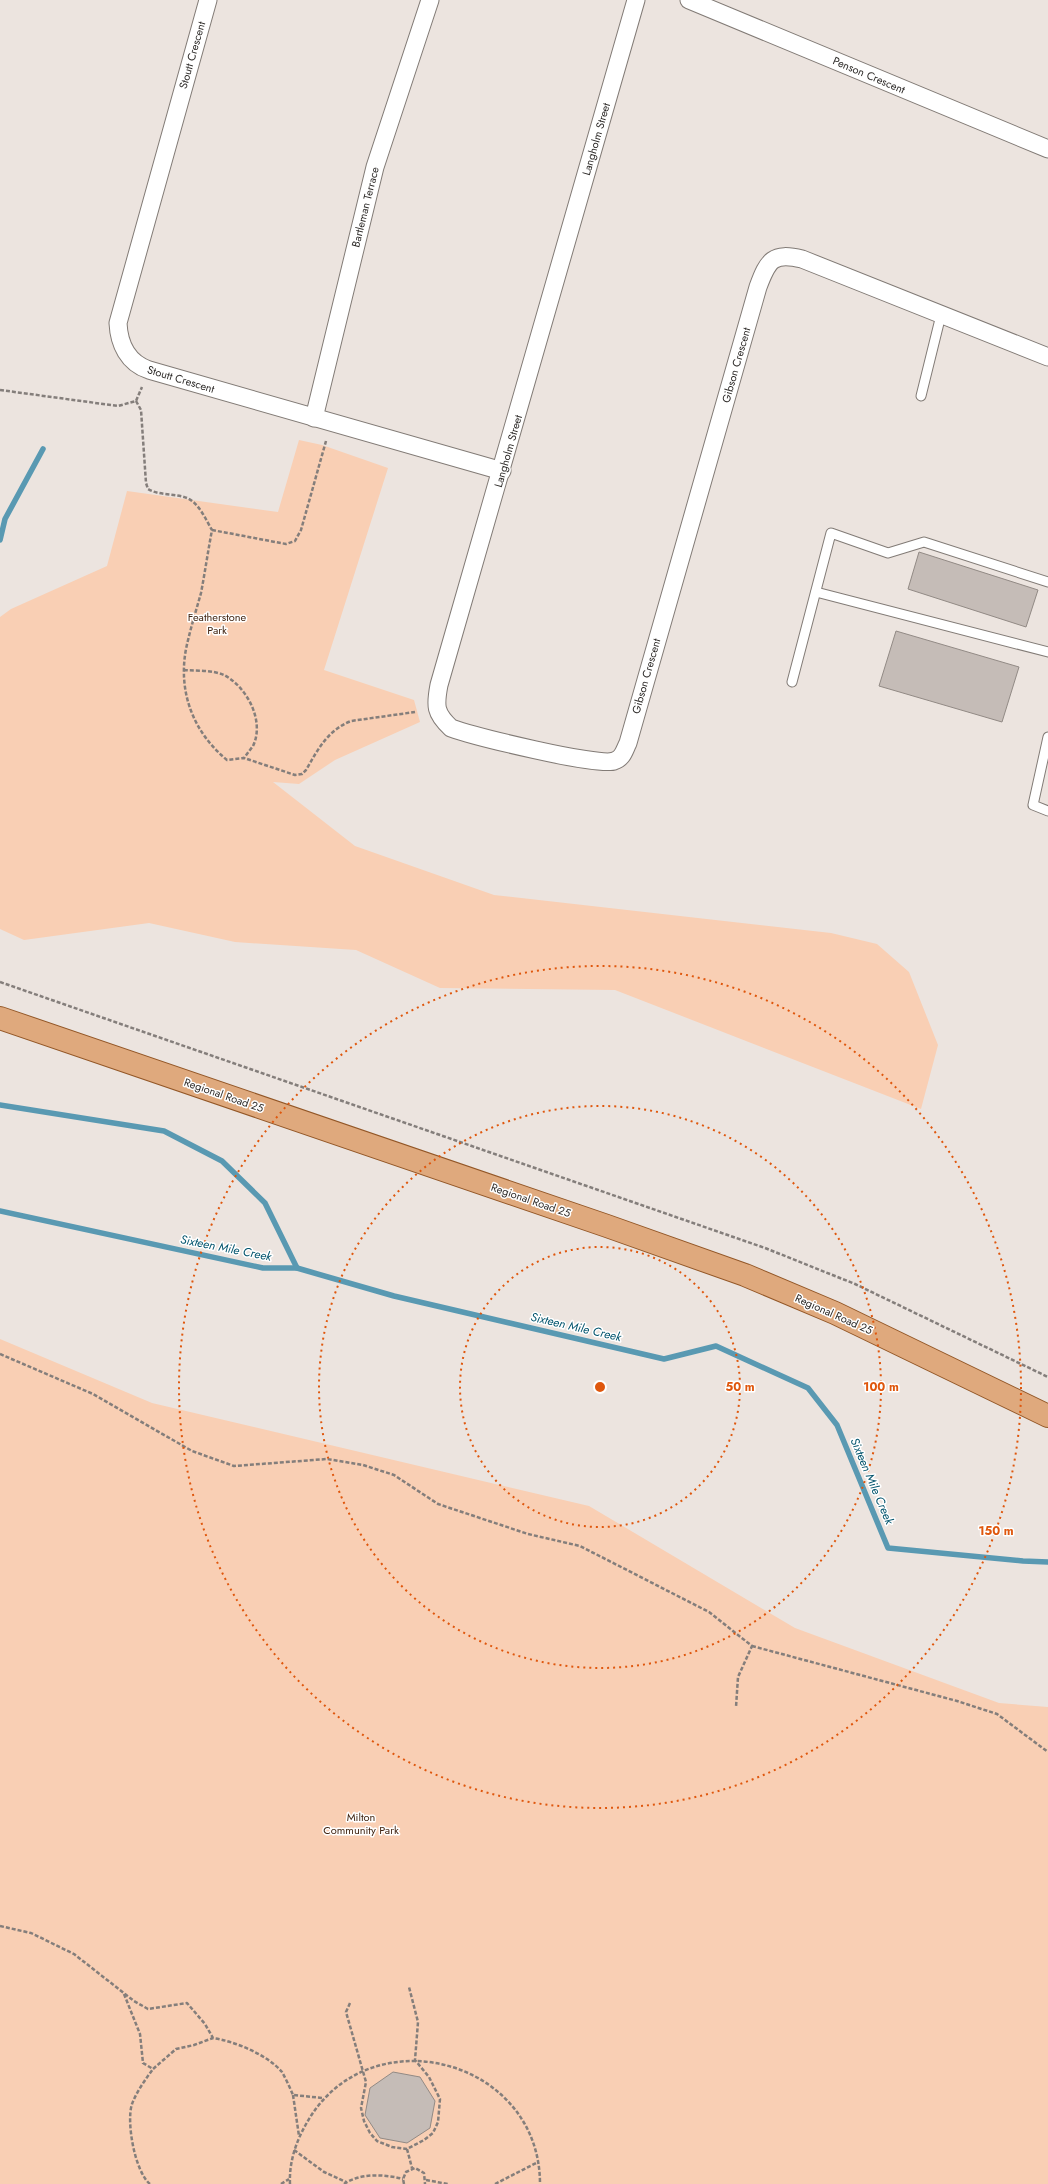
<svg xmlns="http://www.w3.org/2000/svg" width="1048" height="2184" viewBox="0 0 1048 2184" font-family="Jost,sans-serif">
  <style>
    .green { fill: #f9cfb4 }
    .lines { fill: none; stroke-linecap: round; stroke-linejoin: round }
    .stream { stroke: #5999b2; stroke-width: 5.5 }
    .building { fill: #c5bcb7; stroke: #928a85 }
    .service-casing { stroke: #827b76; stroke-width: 11 }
    .minor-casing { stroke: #827b76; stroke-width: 19 }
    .primary-casing { stroke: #935727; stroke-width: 24 }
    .path { stroke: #847e7b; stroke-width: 2.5; stroke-dasharray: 4 2; stroke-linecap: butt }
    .service { stroke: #fff; stroke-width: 9 }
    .minor { stroke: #fff; stroke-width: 17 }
    .primary { stroke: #dfa97d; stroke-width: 22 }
    .ring { fill: none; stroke: #df570d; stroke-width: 2; stroke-dasharray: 2 4 }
    .labels { text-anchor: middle; stroke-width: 3; stroke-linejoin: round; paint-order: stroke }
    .street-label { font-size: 11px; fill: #2d2a28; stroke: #fff }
    .park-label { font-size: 11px; fill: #402411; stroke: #fff }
    .water-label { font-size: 12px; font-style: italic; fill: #02546d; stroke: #fff }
    .centre { fill: #df570d; stroke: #fff; stroke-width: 2 }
    .ring-label { font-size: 12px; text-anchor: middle; font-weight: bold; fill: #df570d; stroke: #fff; stroke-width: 3; stroke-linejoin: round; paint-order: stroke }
  </style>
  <rect width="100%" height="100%" fill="#ece4df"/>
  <g class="green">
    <polygon points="299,440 322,445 388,468 324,670 414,700 420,722 335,760 299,784 273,782 355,846 494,895 831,933 877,944 909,972 938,1045 921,1109 615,990 440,988 356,950 235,942 149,923 24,940 0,929 0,617 11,609 107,566 127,491 278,512"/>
    <polygon points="0,1339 152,1403 589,1506 795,1628 999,1703 1048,1707 1048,2184 0,2184"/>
  </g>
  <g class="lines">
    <g class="stream">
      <polyline points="0,540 5,519 43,449"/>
      <polyline points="0,1105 164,1131 222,1161 265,1203 297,1268"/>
      <polyline points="0,1211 263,1268 297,1268 394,1296 664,1359 716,1346 808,1388 837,1425 888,1548 1023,1561 1048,1562"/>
    </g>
  </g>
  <g class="building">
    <polygon points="919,552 1038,590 1026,627 908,589"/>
    <polygon points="896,631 1019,667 1002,722 879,686"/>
    <polygon points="393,2072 420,2077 435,2101 430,2128 407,2143 380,2138 365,2115 370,2088"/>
  </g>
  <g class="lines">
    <defs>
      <g id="service">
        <polyline points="921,396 941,315"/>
        <polyline points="816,592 1048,652"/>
        <polyline points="792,682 831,533 888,553 924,542 1048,582"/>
        <polyline points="1048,737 1033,805 1048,811"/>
      </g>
      <g id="minor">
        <path d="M 208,0 L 118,323 C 119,344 128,363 149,370 L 502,471"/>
        <path d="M 636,0 L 439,685 C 435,706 435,713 451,728 C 473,736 598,767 614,761 C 623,758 624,751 628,743 L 758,287 C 768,260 773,252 802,259 L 1048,357"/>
        <polyline points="689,0 1048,149"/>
        <polyline points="314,418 375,167 430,0"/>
      </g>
      <polyline id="primary" points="0,1018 607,1226 745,1275 835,1313 1048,1416"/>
    </defs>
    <use href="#service" class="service-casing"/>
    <use href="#minor" class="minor-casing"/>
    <use href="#primary" class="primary-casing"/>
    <g class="path">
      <polyline points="0,390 118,406 136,401 142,387"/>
      <path d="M 136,401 L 141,410 L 146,483 L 148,489 C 160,496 175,493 187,498 C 199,503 206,520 212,530 C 208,551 205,572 201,593 C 196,611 190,630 186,649 C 178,692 193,732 227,760 L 244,758 L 295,775 L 302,774 L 306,770 C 318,749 328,730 351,721 L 415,712"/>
      <polyline points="212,530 286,544 295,541 301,530 326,441"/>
      <path d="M 184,670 C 197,671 213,670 224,675 C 247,687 265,721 253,746 C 250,750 247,754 244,758"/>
      <polyline points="0,982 765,1248 855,1284 1048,1377"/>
      <polyline points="0,1354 93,1394 192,1451 234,1466 327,1459 363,1465 394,1475 438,1504 528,1534 580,1546 709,1612 752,1646 738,1677 736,1707"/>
      <polyline points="752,1646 957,1701 997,1714 1048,1752"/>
      <path d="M 0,1926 L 31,1933 L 74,1954 L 134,2001 L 148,2009 L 187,2003 L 205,2024 L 213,2038 C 234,2041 268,2055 282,2072 C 286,2079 290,2088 293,2095 L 323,2098"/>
      <polyline points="124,1994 140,2034 143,2063 153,2069 176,2049 194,2045 213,2038"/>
      <polyline points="350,2003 346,2012 366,2082 361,2108 364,2121 370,2133 377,2141 392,2147 407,2149 424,2140 433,2133 438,2122 440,2099 429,2077 415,2060 418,2022 409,1987"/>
      <polyline points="293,2095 299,2136"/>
      <polyline points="407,2149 412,2168"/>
      <polyline points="294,2150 324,2172 346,2182"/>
      <polyline points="426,2180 448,2184"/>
      <path d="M 150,2184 C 135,2172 126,2122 132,2104 C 137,2091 145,2080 153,2069"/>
      <polyline points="281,2184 289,2179"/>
      <path d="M 290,2184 C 289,2164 295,2144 305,2126 C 365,2013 540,2057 540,2184"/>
      <path d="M 344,2184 C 360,2173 384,2174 403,2179"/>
      <polyline points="404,2184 403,2179 406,2172 415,2168 424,2173 425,2184"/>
      <polyline points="495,2184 538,2162"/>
    </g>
    <use href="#service" class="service"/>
    <use href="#minor" class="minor"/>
    <use href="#primary" class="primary"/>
  </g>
  <g class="ring">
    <circle cx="600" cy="1387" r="140"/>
    <circle cx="600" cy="1387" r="281"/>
    <circle cx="600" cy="1387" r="421"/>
  </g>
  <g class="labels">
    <g class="street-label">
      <text transform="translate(192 55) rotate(-74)" y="4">Stoutt Crescent</text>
      <text transform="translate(869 75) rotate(23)" y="4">Penson Crescent</text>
      <text transform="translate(596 139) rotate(-74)" y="4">Langholm Street</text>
      <text transform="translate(365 207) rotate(-76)" y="4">Bartleman Terrace</text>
      <text transform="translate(736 365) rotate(-74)" y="4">Gibson Crescent</text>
      <text transform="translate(181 379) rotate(17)" y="4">Stoutt Crescent</text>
      <text transform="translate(508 451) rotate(-74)" y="4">Langholm Street</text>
      <text transform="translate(646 676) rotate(-74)" y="4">Gibson Crescent</text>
      <text transform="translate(224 1095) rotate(19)" y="4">Regional Road 25</text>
      <text transform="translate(531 1200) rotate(19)" y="4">Regional Road 25</text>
      <text transform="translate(834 1314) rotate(24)" y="4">Regional Road 25</text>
    </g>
    <g class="park-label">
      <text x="217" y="621">Featherstone<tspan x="217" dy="13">Park</tspan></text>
      <text x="361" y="1821">Milton<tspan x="361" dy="13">Community Park</tspan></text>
    </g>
    <g class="water-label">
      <text transform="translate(226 1248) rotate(11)" y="4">Sixteen Mile Creek</text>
      <text transform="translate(576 1327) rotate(13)" y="4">Sixteen Mile Creek</text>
      <text transform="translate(872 1481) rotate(67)" y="4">Sixteen Mile Creek</text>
    </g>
  </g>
  <circle cx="600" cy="1387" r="6" class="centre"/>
  <g class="ring-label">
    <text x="740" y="1391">50 m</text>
    <text x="881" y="1391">100 m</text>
    <text x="996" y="1535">150 m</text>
  </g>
</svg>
